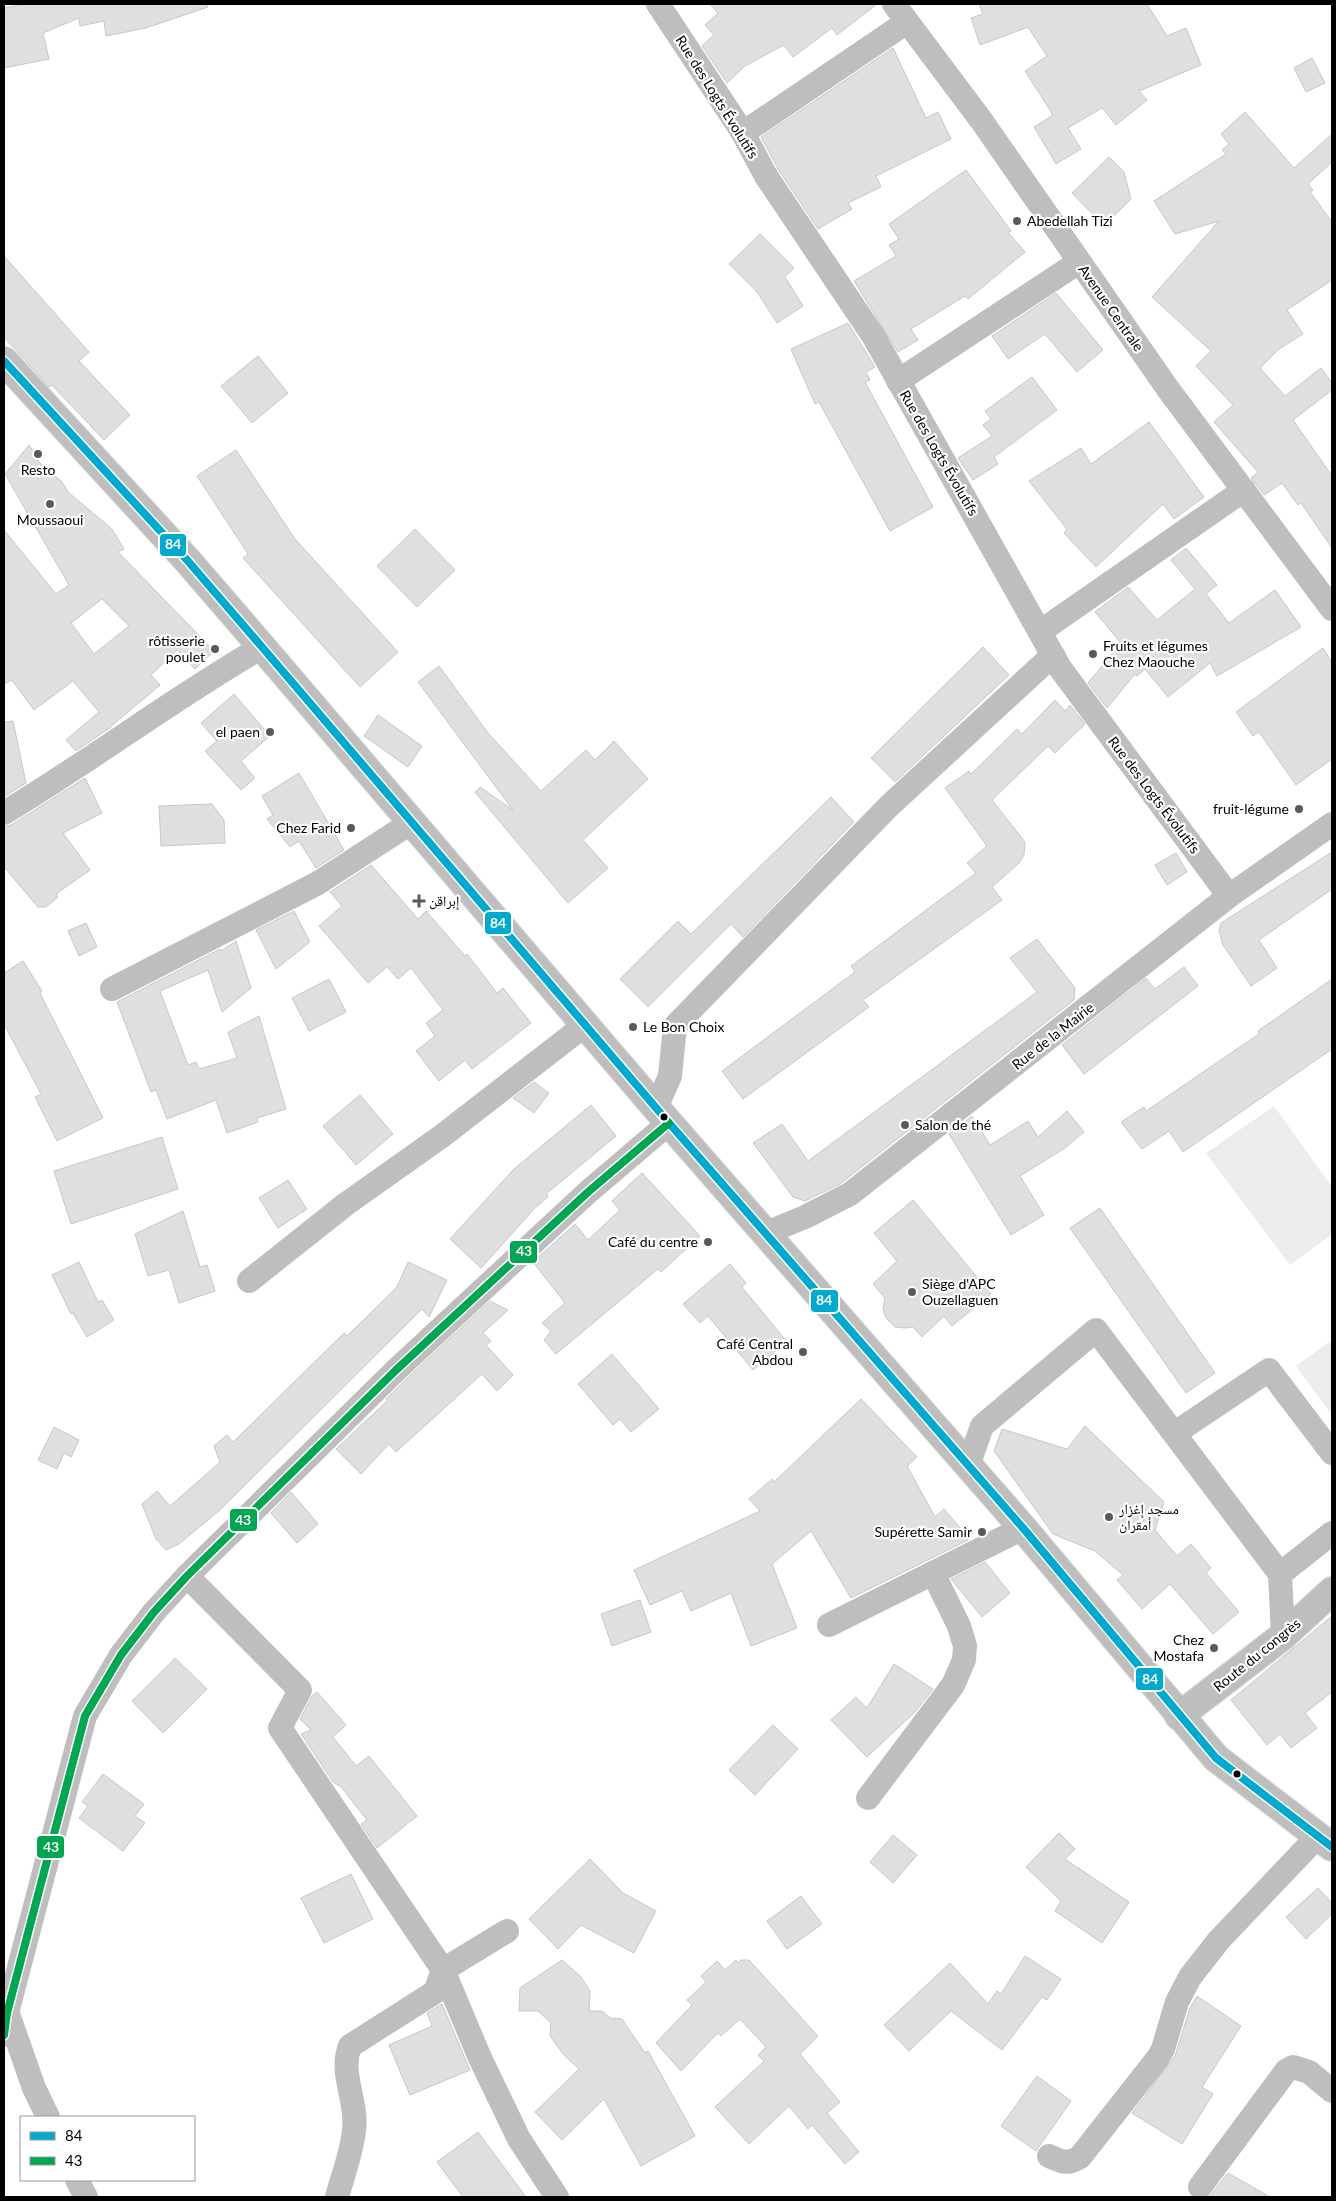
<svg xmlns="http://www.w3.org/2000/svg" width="1336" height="2201" viewBox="0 0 1336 2201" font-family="Lato,'Noto Naskh Arabic',sans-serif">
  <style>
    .green { fill: #ececec }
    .building { fill: #dfdfdf; stroke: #c7c7c7; fill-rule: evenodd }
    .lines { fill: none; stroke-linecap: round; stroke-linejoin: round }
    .major-casing { stroke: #dbdbdb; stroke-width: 30 }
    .minor { stroke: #bebebe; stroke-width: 24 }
    .major { stroke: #bebebe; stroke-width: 28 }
    .bus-1-casing { stroke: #fff; stroke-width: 11 }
    .bus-2-casing { stroke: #fff; stroke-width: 11 }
    .bus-1 { stroke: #00a9ce; stroke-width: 8 }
    .bus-2 { stroke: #00a651; stroke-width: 8 }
    .poi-dot { fill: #595959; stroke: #fff; stroke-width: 2 }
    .bus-dot { fill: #000; stroke: #fff; stroke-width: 2 }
    .labels { text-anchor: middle; stroke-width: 4.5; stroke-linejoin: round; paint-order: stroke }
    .street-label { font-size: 14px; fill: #000; stroke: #fff }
    .poi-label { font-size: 14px; fill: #000; stroke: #fff; text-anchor: end }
    .line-badge { stroke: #fff; stroke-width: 2 }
    .badge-label { font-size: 14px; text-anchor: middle; font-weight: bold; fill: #fff }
  </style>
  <rect width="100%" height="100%" fill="#fff"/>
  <g class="green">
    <polygon points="1274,1106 1332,1187 1332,1234 1290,1265 1206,1153"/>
    <polygon points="1332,1340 1332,1415 1296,1366"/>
  </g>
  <g class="building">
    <polygon points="26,4 207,4 208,7 146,28 106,36 104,21 80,26 79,18 43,33 49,59 4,68 4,8"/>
    <polygon points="710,4 877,4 837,35 832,28 793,57 784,45 745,66 727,83 702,46 714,35 705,25 718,13"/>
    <polygon points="979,4 1147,4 1167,36 1186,28 1201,65 1139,91 1147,100 1116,125 1102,108 1068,128 1081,149 1056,164 1034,127 1053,115 1025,71 1047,56 1028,27 980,45 971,18 983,14"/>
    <polygon points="893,48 926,118 938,112 951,139 876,176 881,187 848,203 852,209 818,229 778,169 761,137"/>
    <polygon points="1312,58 1325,83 1306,92 1294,68"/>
    <polygon points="1245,112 1294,168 1332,134 1332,162 1308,184 1313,190 1310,192 1332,222 1332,280 1287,310 1303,334 1279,349 1260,368 1285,396 1321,368 1332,383 1332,390 1293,420 1332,476 1332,548 1301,503 1298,505 1282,483 1264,495 1251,478 1258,472 1214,422 1233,405 1196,366 1211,351 1152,297 1219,221 1175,234 1154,201 1226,154 1222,150 1229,144 1221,134"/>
    <polygon points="1109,157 1124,172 1131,199 1104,226 1072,193"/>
    <polygon points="966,170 1011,231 1008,232 1025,252 968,299 965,296 911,329 918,340 898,352 854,281 896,256 889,245 899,239 889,224"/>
    <polygon points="760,234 794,268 785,277 803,306 777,323 757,292 729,264"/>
    <polygon points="4,256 89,352 79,361 130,415 104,440 52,385 49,387 4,337"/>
    <polygon points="1056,293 1103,350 1077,372 1045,334 1008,359 992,336"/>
    <polygon points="848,323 875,367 866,372 870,380 865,382 933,507 890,531 819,402 815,404 791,349"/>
    <polygon points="258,356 288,393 252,423 221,386"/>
    <polygon points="1032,377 1057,410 994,457 998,464 973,480 958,458 992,436 983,425 991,419 985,411"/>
    <polygon points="1149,422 1204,497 1174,519 1163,504 1096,567 1064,533 1067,529 1029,481 1081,448 1091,464"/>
    <path d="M 29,445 L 40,463 L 62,482 L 68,492 L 112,529 L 124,549 L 118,552 L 214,651 L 195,669 L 177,650 L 151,675 L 160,685 L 108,729 L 76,751 L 66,740 L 99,712 L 73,681 L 34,710 L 12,680 L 4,684 L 4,530 L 56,594 L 69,585 L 5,474 ZM 102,599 L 129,626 L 94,654 L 71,623 Z"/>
    <polygon points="236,450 295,539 398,652 360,687 243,558 248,554 197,476"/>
    <polygon points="415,529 455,570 417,607 377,566"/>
    <polygon points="1186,548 1217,585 1206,594 1229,623 1275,590 1301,627 1217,676 1210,663 1168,697 1145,669 1137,676 1135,674 1107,708 1088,683 1121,643 1095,612 1128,587 1157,620 1195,589 1171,560"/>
    <polygon points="983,647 1009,675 895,782 871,758"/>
    <polygon points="1323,648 1332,663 1332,759 1296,785 1259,732 1253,736 1236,712"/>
    <polygon points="439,666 488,733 541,791 586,750 595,760 614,741 648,779 583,840 608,868 568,903 475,792 480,787 513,810 418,682"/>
    <polygon points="234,694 270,736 241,761 255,778 241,790 205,751 217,741 201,723"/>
    <polygon points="1055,700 1065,711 1070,705 1085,724 1055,753 1048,746 992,800 1025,842 1024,855 1019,863 992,887 1002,900 863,1000 869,1007 743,1099 722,1071 855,972 851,966 976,873 967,863 987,846 945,788 969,771 971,774 1017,729 1022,734"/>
    <polygon points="378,715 422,746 408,767 364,736"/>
    <polygon points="13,721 26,783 4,797 4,722"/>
    <polygon points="299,773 344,850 316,868 299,841 290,847 267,819 273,815 262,796"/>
    <polygon points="85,778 102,813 63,833 90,870 56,894 58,897 46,907 38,907 4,867 4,827 11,825"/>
    <polygon points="831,797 854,822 743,937 731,924 648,1007 620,979 678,921 691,934"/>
    <polygon points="212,804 224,820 225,843 161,846 159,806"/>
    <polygon points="1332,852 1332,889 1259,940 1277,968 1251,986 1223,945 1219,931 1221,923"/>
    <polygon points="1176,853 1187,872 1167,885 1155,865"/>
    <polygon points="371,865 418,919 426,911 465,956 467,954 497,993 503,988 531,1023 472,1069 465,1060 439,1081 416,1051 435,1036 426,1023 443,1010 411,968 398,979 387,967 368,983 319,926 342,906 330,892"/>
    <polygon points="294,911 310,942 276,969 256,930"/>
    <polygon points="86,923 97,947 79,956 68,931"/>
    <polygon points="1037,939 1075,988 1074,1000 840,1184 805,1201 793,1197 753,1143 782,1124 808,1161 1037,992 1010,958"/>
    <polygon points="236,941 251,988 222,1012 208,970 160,991 188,1065 196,1062 199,1069 237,1058 228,1032 259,1016 286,1109 257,1118 258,1122 227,1133 216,1100 167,1119 156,1090 151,1092 117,1002 220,949 221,951"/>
    <polygon points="23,961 42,991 40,993 103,1118 57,1141 35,1097 41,1094 4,1024 4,973"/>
    <polygon points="1184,967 1198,986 1084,1074 1062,1045 1146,978 1155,989"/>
    <polygon points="329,979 346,1012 309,1031 292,998"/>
    <polygon points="1332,979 1332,1049 1183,1152 1169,1131 1142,1149 1121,1122 1144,1107 1146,1111 1259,1034 1258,1031"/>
    <polygon points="534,1082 549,1093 534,1113 513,1098"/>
    <polygon points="360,1095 393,1134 356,1165 323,1126"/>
    <polygon points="591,1105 616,1136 546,1194 548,1197 535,1208 481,1268 450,1239 514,1169"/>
    <polygon points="1067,1111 1084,1132 1065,1148 1020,1176 1044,1215 1011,1235 949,1134 972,1116 990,1145 1028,1121 1038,1137"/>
    <polygon points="162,1137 178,1189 71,1224 54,1171"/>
    <polygon points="642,1173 700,1236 661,1272 658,1269 556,1354 544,1340 551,1331 542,1323 565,1303 533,1262 575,1224 588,1240 620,1210 612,1201"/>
    <polygon points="288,1180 307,1209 278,1228 259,1198"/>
    <polygon points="913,1200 991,1294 952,1326 944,1316 922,1337 913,1327 905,1328 895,1327 886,1318 883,1309 885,1298 873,1284 897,1261 874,1233"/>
    <polygon points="1100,1208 1215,1373 1186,1393 1070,1228"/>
    <polygon points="183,1211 200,1267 207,1265 215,1291 179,1303 169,1270 148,1276 135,1234"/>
    <polygon points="79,1262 98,1302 102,1300 114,1320 87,1337 73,1313 71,1314 52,1275"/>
    <polygon points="408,1262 447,1280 429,1317 422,1309 220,1510 179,1544 166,1550 156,1539 142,1504 157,1491 170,1506 220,1462 214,1446 227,1435 233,1442 344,1333 347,1336 397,1287"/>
    <polygon points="730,1264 746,1283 742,1287 787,1342 753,1370 708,1316 700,1323 683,1304"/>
    <polygon points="490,1301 508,1310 483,1333 491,1341 486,1345 513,1375 497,1391 482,1374 396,1452 389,1444 361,1474 336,1449 388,1400 386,1399 404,1381"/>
    <polygon points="612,1354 659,1409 631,1432 620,1419 613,1425 578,1384"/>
    <polygon points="861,1399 917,1457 907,1466 935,1517 944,1509 963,1531 962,1533 968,1540 851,1598 811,1531 772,1564 797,1628 751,1646 731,1593 691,1611 682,1591 650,1605 634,1570 760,1511 749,1499 772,1479 774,1482"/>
    <polygon points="1085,1426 1164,1502 1155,1530 1177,1556 1191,1544 1211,1568 1206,1573 1239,1612 1213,1634 1170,1584 1142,1609 1117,1580 1123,1575 1095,1551 1053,1534 994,1451 1002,1429 1067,1449"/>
    <polygon points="54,1427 79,1440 71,1457 64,1453 57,1469 38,1460"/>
    <polygon points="291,1492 318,1524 297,1543 271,1513"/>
    <polygon points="985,1562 1010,1593 982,1617 951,1579"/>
    <polygon points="640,1600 651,1632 612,1646 601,1614"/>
    <polygon points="1332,1616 1332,1692 1305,1713 1317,1728 1291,1748 1280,1734 1267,1745 1231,1700"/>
    <polygon points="175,1658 207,1689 163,1733 132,1701"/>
    <polygon points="894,1664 933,1689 915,1712 867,1757 831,1720 856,1697 867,1708"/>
    <polygon points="317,1692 346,1725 333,1737 356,1766 369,1756 417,1816 377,1848 361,1824 367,1820 341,1787 333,1782 301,1734 311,1730 300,1719 312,1696"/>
    <polygon points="773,1725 798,1749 755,1795 729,1770"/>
    <polygon points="103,1774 144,1804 135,1816 145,1823 123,1851 79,1818 88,1806 82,1802"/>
    <polygon points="1059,1833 1075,1849 1065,1859 1129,1902 1102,1943 1055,1911 1061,1901 1026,1867"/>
    <polygon points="893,1835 917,1855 893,1883 870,1862"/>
    <polygon points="590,1859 623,1893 656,1911 634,1953 581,1925 558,1949 529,1919"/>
    <polygon points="351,1874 373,1919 324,1943 301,1898"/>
    <polygon points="1318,1888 1332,1903 1332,1914 1306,1939 1286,1917"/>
    <polygon points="801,1896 822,1924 787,1949 767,1921"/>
    <polygon points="1025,1956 1061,1979 1047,2000 1042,1997 1002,2050 951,2011 909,2051 884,2025 950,1963 988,2004 997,1991 1001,1994"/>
    <polygon points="562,1960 581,1977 590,1991 589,2011 602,2011 610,2018 622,2019 645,2053 648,2051 695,2136 641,2166 604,2099 562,2140 535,2112 579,2069 564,2055 550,2036 551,2023 538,2011 519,2011 520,1988"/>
    <polygon points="736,1960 738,1963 741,1960 749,1960 818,2036 800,2054 840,2102 827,2113 859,2152 845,2164 812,2125 808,2129 789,2106 749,2144 715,2107 764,2061 758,2055 766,2047 740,2019 721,2036 718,2033 681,2071 656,2043 692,2005 687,2000 706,1982 701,1976 717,1961 725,1970"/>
    <polygon points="1197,1996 1241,2026 1202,2087 1213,2094 1182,2144 1132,2113 1175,2056 1190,2008"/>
    <polygon points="442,2004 470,2070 410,2095 389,2045 432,2026 427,2013"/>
    <polygon points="1037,2076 1071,2101 1036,2151 1001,2126"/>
    <polygon points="478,2132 526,2197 463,2197 437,2162"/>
    <polygon points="1228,2173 1270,2197 1209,2197"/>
  </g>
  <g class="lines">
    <defs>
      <g id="major">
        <polyline points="4,361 187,560 262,647 669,1123 1023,1528 1216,1758 1332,1847"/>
        <polyline points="1179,1716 1283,1636 1332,1591"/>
      </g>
    </defs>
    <use href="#major" class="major-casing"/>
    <g class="minor">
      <polyline points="658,4 743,133 766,176 874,337 1060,668 1229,896"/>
      <polyline points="894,4 981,120 1168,389 1332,609"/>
      <polyline points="743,133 907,22"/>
      <polyline points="898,381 1079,262"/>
      <polyline points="1041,631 1244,490"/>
      <path d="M 4,813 C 92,760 174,698 262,647"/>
      <polyline points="112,989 318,883 412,822"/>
      <polyline points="656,1108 670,1076 675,1026 889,806 1053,655"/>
      <polyline points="766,1233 805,1217 850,1194 1229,896 1332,824"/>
      <polyline points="249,1281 346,1204 442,1136 585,1025"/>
      <polyline points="1175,1433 1269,1370 1332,1453"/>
      <polyline points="968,1466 982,1426 1096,1330 1280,1574 1283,1636"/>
      <polyline points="1280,1574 1332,1533"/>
      <polyline points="187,1576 300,1690 280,1728 443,1970 480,2058 519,2139 557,2197"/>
      <polyline points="829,1625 1023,1528"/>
      <polyline points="868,1798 953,1685 964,1660 965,1646 959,1626 933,1573"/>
      <polyline points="8,2014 34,2088 48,2117"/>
      <polyline points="4,2035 7,2013 85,1716 121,1655 154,1612 187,1576 395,1371 588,1192 669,1123"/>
      <path d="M 1049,2156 C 1062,2162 1068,2165 1080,2157 L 1158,2058 L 1163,2049 L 1177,2002 L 1190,1977 L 1219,1940 L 1318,1836"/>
      <polyline points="77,2180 86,2197"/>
      <polyline points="1200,2187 1286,2071 1293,2067 1309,2072 1332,2091"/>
      <path d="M 337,2197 C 343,2175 352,2152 354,2130 C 358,2102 339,2073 350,2046 L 435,1992 L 443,1970 L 507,1931"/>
    </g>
    <use href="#major" class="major"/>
    <defs>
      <polyline id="bus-1" points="4,361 187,560 262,647 669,1123 1023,1528 1216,1758 1332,1847"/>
      <polyline id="bus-2" points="4,2035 7,2013 85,1716 121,1655 154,1612 187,1576 395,1371 588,1192 669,1123"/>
    </defs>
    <use href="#bus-1" class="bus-1-casing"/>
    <use href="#bus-2" class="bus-2-casing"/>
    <use href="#bus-1" class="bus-1"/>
    <use href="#bus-2" class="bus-2"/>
  </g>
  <g class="poi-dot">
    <circle cx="1017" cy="221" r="5"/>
    <circle cx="38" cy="454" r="5"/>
    <circle cx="50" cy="504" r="5"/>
    <circle cx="215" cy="649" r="5"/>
    <circle cx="1093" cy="654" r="5"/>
    <circle cx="270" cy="732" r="5"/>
    <circle cx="1299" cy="809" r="5"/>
    <circle cx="351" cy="828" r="5"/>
    <path d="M416.5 893.5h5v5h5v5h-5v5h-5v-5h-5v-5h5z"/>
    <circle cx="633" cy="1027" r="5"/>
    <circle cx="905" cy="1125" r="5"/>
    <circle cx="708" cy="1242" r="5"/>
    <circle cx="912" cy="1292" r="5"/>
    <circle cx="803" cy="1352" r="5"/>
    <circle cx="1109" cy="1517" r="5"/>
    <circle cx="982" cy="1532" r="5"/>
    <circle cx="1214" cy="1648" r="5"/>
  </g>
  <g class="bus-dot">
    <circle cx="664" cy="1117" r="4.5"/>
    <circle cx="1237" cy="1774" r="4.5"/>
  </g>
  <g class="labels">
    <g class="street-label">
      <text transform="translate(717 97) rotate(58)" y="5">Rue des Logts Évolutifs</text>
      <text transform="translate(1111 308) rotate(55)" y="5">Avenue Centrale</text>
      <text transform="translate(939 453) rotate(60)" y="5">Rue des Logts Évolutifs</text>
      <text transform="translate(1154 795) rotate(53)" y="5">Rue des Logts Évolutifs</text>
      <text transform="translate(1053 1036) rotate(-38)" y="5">Rue de la Mairie</text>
      <text transform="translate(1257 1655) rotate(-39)" y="5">Route du congrès</text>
    </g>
    <g class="poi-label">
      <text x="1027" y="226" text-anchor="start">Abedellah Tizi</text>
      <text x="38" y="475" text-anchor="middle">Resto</text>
      <text x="50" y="525" text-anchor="middle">Moussaoui</text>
      <text x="205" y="646">rôtisserie<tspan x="205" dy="16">poulet</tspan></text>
      <text x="1103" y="651" text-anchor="start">Fruits et légumes<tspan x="1103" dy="16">Chez Maouche</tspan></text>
      <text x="260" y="737">el paen</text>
      <text x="1289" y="814">fruit-légume</text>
      <text x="341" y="833">Chez Farid</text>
      <text x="429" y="906" text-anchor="start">إبراقن</text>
      <text x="643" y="1032" text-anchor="start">Le Bon Choix</text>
      <text x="915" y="1130" text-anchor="start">Salon de thé</text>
      <text x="698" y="1247">Café du centre</text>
      <text x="922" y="1289" text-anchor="start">Siège d'APC<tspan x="922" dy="16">Ouzellaguen</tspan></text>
      <text x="793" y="1349">Café Central<tspan x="793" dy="16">Abdou</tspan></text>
      <text x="1119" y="1514" text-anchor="start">مسجد إغزار<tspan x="1119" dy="16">أمقران</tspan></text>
      <text x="972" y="1537">Supérette Samir</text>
      <text x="1204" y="1645">Chez<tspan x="1204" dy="16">Mostafa</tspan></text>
    </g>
  </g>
  <g class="line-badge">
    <rect x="159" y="533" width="28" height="24" rx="5" fill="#00a9ce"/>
    <rect x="484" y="911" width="28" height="24" rx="5" fill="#00a9ce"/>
    <rect x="509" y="1240" width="29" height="24" rx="5" fill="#00a651"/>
    <rect x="810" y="1289" width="29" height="24" rx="5" fill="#00a9ce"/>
    <rect x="229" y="1508" width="29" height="24" rx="5" fill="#00a651"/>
    <rect x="1135" y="1667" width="29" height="24" rx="5" fill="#00a9ce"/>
    <rect x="36" y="1835" width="29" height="24" rx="5" fill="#00a651"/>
  </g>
  <g class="badge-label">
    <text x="173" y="549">84</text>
    <text x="498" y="928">84</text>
    <text x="524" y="1256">43</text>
    <text x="824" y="1305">84</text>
    <text x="243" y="1525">43</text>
    <text x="1150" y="1684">84</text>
    <text x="51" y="1852">43</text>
  </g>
  <rect width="1336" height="2201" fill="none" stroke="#000000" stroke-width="10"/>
  <rect x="20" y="2116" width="175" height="65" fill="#ffffff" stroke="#999999"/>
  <rect x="30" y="2132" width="25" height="8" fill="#00a9ce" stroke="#999999"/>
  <text x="65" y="2141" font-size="15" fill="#000000">84</text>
  <rect x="30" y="2157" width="25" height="8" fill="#00a651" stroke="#999999"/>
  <text x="65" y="2166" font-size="15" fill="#000000">43</text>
</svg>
